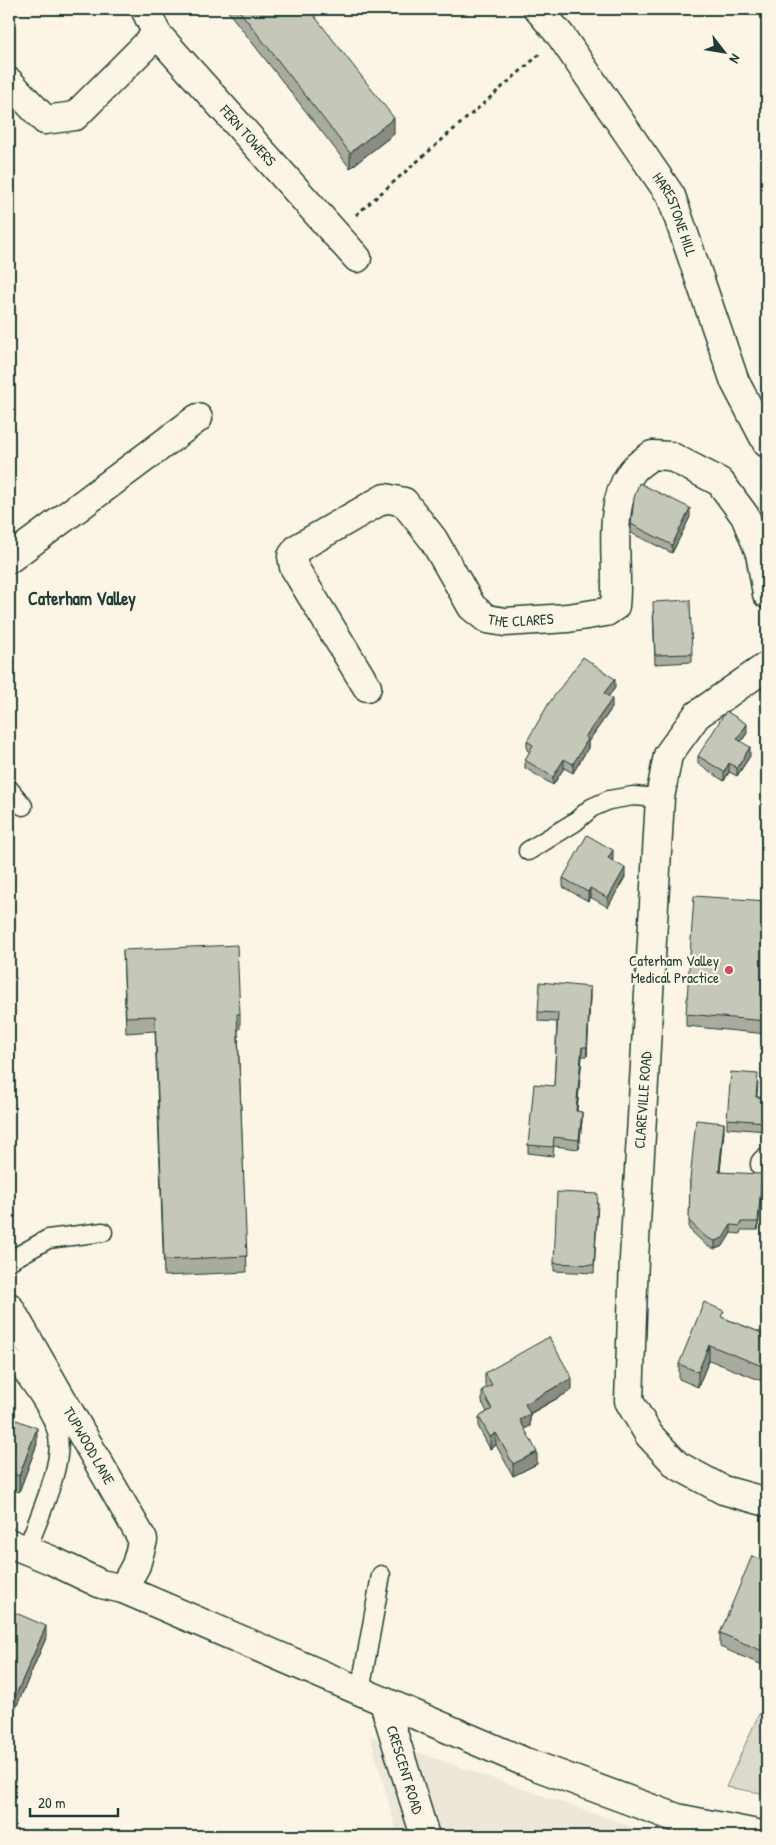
<svg xmlns="http://www.w3.org/2000/svg" width="776" height="1845" viewBox="0 0 776 1845" font-family="'Patrick Hand',sans-serif">
  <style>
    .built { fill: #ece7d8 }
    .green { fill: #dcdacc; stroke: #7e8c80 }
    .lines { fill: none; stroke-linecap: round; stroke-linejoin: round }
    .lane-casing { stroke: #1f3d34; stroke-width: 21 }
    .street-casing { stroke: #1f3d34; stroke-width: 31 }
    .secondary-casing { stroke: #1f3d34; stroke-width: 31 }
    .path { stroke: #1f3d34; stroke-width: 3; stroke-dasharray: 4 4; stroke-linecap: butt }
    .lane { stroke: #fcf5e5; stroke-width: 18 }
    .street { stroke: #fcf5e5; stroke-width: 28 }
    .secondary { stroke: #fcf5e5; stroke-width: 28 }
    .wall { fill: #a9ab9f; stroke: #1f3d34 }
    .shaded-wall { fill: #8a8b82; stroke: #1f3d34 }
    .building { fill: #c5c7b9; stroke: #1f3d34 }
    .poi-dot { fill: #d1495b; stroke: #fcf5e5; stroke-width: 2 }
    .labels { text-anchor: middle; stroke-width: 4.5; stroke-linejoin: round; paint-order: stroke }
    .street-label { font-size: 15px; fill: #1f3d34; stroke: #fcf5e5 }
    .poi-label { font-size: 15px; fill: #1f3d34; stroke: #fcf5e5; text-anchor: end }
    .quarter-label { font-size: 18px; font-weight: bold; fill: #1f3d34; stroke: #fcf5e5 }
  </style>
  <rect width="100%" height="100%" fill="#fcf5e5"/>
  <filter id="ink" filterUnits="userSpaceOnUse"><feTurbulence type="fractalNoise" baseFrequency=".02" numOctaves="2"/><feDisplacementMap in="SourceGraphic" scale="10" xChannelSelector="R" yChannelSelector="G"/><feConvolveMatrix kernelMatrix="1 2 1 2 8 2 1 2 1" color-interpolation-filters="sRGB"/></filter>
  <g filter="url(#ink)">
    <polygon class="built" points="370,1736 659,1836 398,1836"/>
    <polygon class="green" points="767,1696 767,1794 726,1787"/>
    <g class="lines">
      <defs>
        <g id="lane">
          <polyline points="9,789 23,806"/>
          <polyline points="528,851 575,822 591,808 609,800 633,796 660,798"/>
          <polyline points="9,1261 48,1239 103,1232"/>
          <path d="M 9,1354 C 24,1376 50,1407 57,1432 C 66,1462 37,1520 27,1550"/>
          <polyline points="360,1692 381,1575"/>
        </g>
        <g id="street">
          <path id="s1" d="M 145,9 L 157,34 L 357,258"/>
          <path id="s2" d="M 538,9 L 561,36 L 671,196 L 735,382 L 767,443"/>
          <polyline points="9,82 45,120 75,116 157,34"/>
          <polyline points="9,559 198,418"/>
          <polyline points="767,666 697,715 668,755 660,798 634,1259 629,1401 649,1435 677,1465 723,1490 767,1502"/>
          <path id="s3" d="M 367,687 L 294,567 L 292,556 L 298,548 L 385,498 L 404,502 L 433,539 L 472,607 L 487,619 L 505,622 L 568,618 L 606,612 L 615,606 C 620,564 605,509 631,473 C 635,466 645,460 652,455 L 670,456 L 720,482 L 745,516 L 760,553 L 767,594"/>
          <polyline points="765,1164 767,1162"/>
          <path id="s4" d="M 9,1307 L 143,1540 L 136,1565 L 123,1589"/>
          <path id="s5" d="M 384,1703 L 425,1836"/>
        </g>
        <polyline id="secondary" points="9,1543 51,1560 101,1584 123,1589 525,1762 677,1818 767,1836"/>
      </defs>
      <use href="#lane" class="lane-casing"/>
      <use href="#street" class="street-casing"/>
      <use href="#secondary" class="secondary-casing"/>
      <polyline class="path" points="356,215 540,54"/>
      <use href="#lane" class="lane"/>
      <use href="#street" class="street"/>
      <use href="#secondary" class="secondary"/>
    </g>
    <g class="wall">
      <polygon points="226,9 309,9 394,134 350,168"/>
      <polygon points="690,517 672,553 631,533 631,524"/>
      <polygon points="653,611 692,654 692,662 655,664"/>
      <polygon points="615,688 608,696 612,708 588,742 588,748 573,773 564,768 553,785 525,768 525,760 530,752 527,750 527,741"/>
      <polygon points="747,733 741,742 750,756 737,776 729,772 724,781 698,764 698,756"/>
      <polygon points="613,859 612,861 625,877 608,907 590,897 588,901 563,887 563,878"/>
      <polygon points="767,901 767,1034 686,1026 686,1014"/>
      <polygon points="123,950 240,1014 240,1029 238,1030 247,1272 164,1276 155,1031 126,1033"/>
      <polygon points="590,996 587,1056 582,1056 577,1111 582,1120 579,1149 554,1146 553,1156 528,1153 528,1145 554,1086 557,1022 538,1021 538,1012"/>
      <polygon points="758,1083 757,1097 767,1098 767,1131 727,1128 727,1119"/>
      <polygon points="724,1131 720,1172 762,1182 758,1230 741,1230 740,1234 731,1233 723,1246 715,1249 707,1246 689,1229 690,1180"/>
      <polygon points="598,1203 594,1273 554,1271 554,1263"/>
      <polygon points="724,1318 767,1335 767,1383 709,1360 698,1387 679,1379 679,1364"/>
      <polygon points="485,1373 572,1390 530,1414 530,1426 524,1429 537,1464 513,1476 496,1445 490,1449 479,1428 479,1417 487,1412 482,1402 482,1390 487,1388 485,1385"/>
      <polygon points="9,1417 37,1444 19,1492 9,1488"/>
      <polygon points="767,1562 767,1667 720,1647 720,1633"/>
      <polygon points="9,1610 46,1638 15,1710 9,1707"/>
    </g>
    <g class="shaded-wall">
      <polygon points="394,118 394,134 350,168 350,153"/>
      <polygon points="690,508 690,517 672,553 672,545"/>
      <polygon points="615,679 615,688 604,702 604,693"/>
      <polygon points="612,699 612,708 588,742 588,748 573,773 573,764 585,737"/>
      <polygon points="747,724 747,733 737,748 737,739"/>
      <polygon points="750,747 750,756 737,776 737,768"/>
      <polygon points="564,759 564,768 553,785 553,777"/>
      <polygon points="729,763 729,772 724,781 724,772"/>
      <polygon points="613,850 613,859 608,867 608,858"/>
      <polygon points="625,868 625,877 608,907 608,898"/>
      <polygon points="590,888 590,897 588,901 588,892"/>
      <polygon points="590,987 590,996 587,1056 587,1047"/>
      <polygon points="582,1047 582,1056 576,1120 576,1111"/>
      <polygon points="582,1112 582,1120 579,1149 579,1140"/>
      <polygon points="724,1123 724,1131 719,1180 719,1172"/>
      <polygon points="762,1174 762,1182 758,1230 758,1222"/>
      <polygon points="731,1225 731,1233 723,1246 715,1249 715,1241"/>
      <polygon points="709,1345 709,1360 698,1387 698,1372"/>
      <polygon points="572,1378 572,1390 525,1416 525,1404"/>
      <polygon points="530,1414 530,1426 520,1432 520,1420"/>
      <polygon points="37,1428 37,1444 19,1492 19,1476"/>
      <polygon points="496,1433 496,1445 490,1449 490,1437"/>
      <polygon points="537,1452 537,1464 513,1476 513,1464"/>
      <polygon points="46,1626 46,1638 15,1710 15,1697"/>
    </g>
    <g class="building">
      <polygon points="238,9 309,9 394,118 350,153"/>
      <polygon points="639,483 690,508 672,545 631,524 634,498"/>
      <polygon points="690,600 692,654 655,655 653,602"/>
      <polygon points="583,657 615,679 604,693 612,699 585,737 588,739 573,764 564,759 553,777 525,760 533,745 527,741 549,703"/>
      <polygon points="726,711 747,724 737,739 750,747 737,768 729,763 724,772 698,756"/>
      <polygon points="587,835 613,850 608,858 625,868 608,898 590,888 588,892 563,878"/>
      <polygon points="694,896 767,901 767,1021 686,1014"/>
      <polygon points="237,945 240,1014 237,1014 247,1256 164,1260 155,1016 126,1017 123,950"/>
      <polygon points="540,982 590,987 587,1047 582,1047 576,1111 582,1112 579,1140 554,1137 553,1147 528,1145 534,1084 554,1086 558,1013 538,1012"/>
      <polygon points="731,1072 758,1074 756,1097 767,1098 767,1122 727,1119"/>
      <polygon points="696,1120 724,1123 719,1172 762,1174 758,1222 741,1222 740,1226 731,1225 723,1238 715,1241 707,1238 689,1221 690,1180"/>
      <polygon points="557,1192 598,1194 594,1265 554,1263"/>
      <polygon points="704,1302 724,1311 721,1317 767,1335 767,1368 709,1345 698,1372 679,1364"/>
      <polygon points="549,1337 572,1378 525,1404 530,1414 520,1420 537,1452 513,1464 496,1433 490,1437 479,1417 492,1409 482,1390 492,1385 485,1373"/>
      <polygon points="9,1417 37,1428 19,1476 9,1472"/>
      <polygon points="752,1556 767,1562 767,1653 720,1633"/>
      <polygon points="9,1610 46,1626 15,1697 9,1695"/>
    </g>
  </g>
  <circle class="poi-dot" cx="729" cy="970" r="5"/>
  <g class="labels">
    <g class="street-label">
      <text dy="5" stroke="none"><textPath href="#s1" startOffset="164">FERN TOWERS</textPath></text>
      <text dy="5" stroke="none"><textPath href="#s2" startOffset="248">HARESTONE HILL</textPath></text>
      <text dy="5" stroke="none"><textPath href="#s3" startOffset="460">THE CLARES</textPath></text>
      <text transform="translate(643 1100) rotate(-86)" y="5">CLAREVILLE ROAD</text>
      <text dy="5" stroke="none"><textPath href="#s4" startOffset="160">TUPWOOD LANE</textPath></text>
      <text dy="5" stroke="none"><textPath href="#s5" startOffset="70">CRESCENT ROAD</textPath></text>
    </g>
    <g class="poi-label">
      <text x="719" y="966">Caterham Valley<tspan x="719" dy="17">Medical Practice</tspan></text>
    </g>
    <g class="quarter-label">
      <text x="82" y="605">Caterham Valley</text>
    </g>
  </g>
  <rect width="776" height="1845" fill="none" stroke="#fcf5e5" stroke-width="30"/>
  <rect x="15" y="15" width="746" height="1815" fill="none" stroke="#1f3d34" stroke-width="2" filter="url(#ink)"/>
  <g transform="translate(724 52) rotate(121)" stroke="#fcf5e5" stroke-width="4" paint-order="stroke">
  <path d="M0-4L9 19L0 12L-9 19Z" fill="#1f3d34"/>
  <text y="-8" font-size="14" font-weight="bold" text-anchor="middle" fill="#1f3d34">N</text>
  </g>
  <path d="M30 1808v8h88v-8" fill="none" stroke="#1f3d34" stroke-width="2.5"/>
  <text x="38" y="1808" font-size="15" fill="#1f3d34" stroke="#fcf5e5" stroke-width="4" paint-order="stroke">20 m</text>
</svg>
